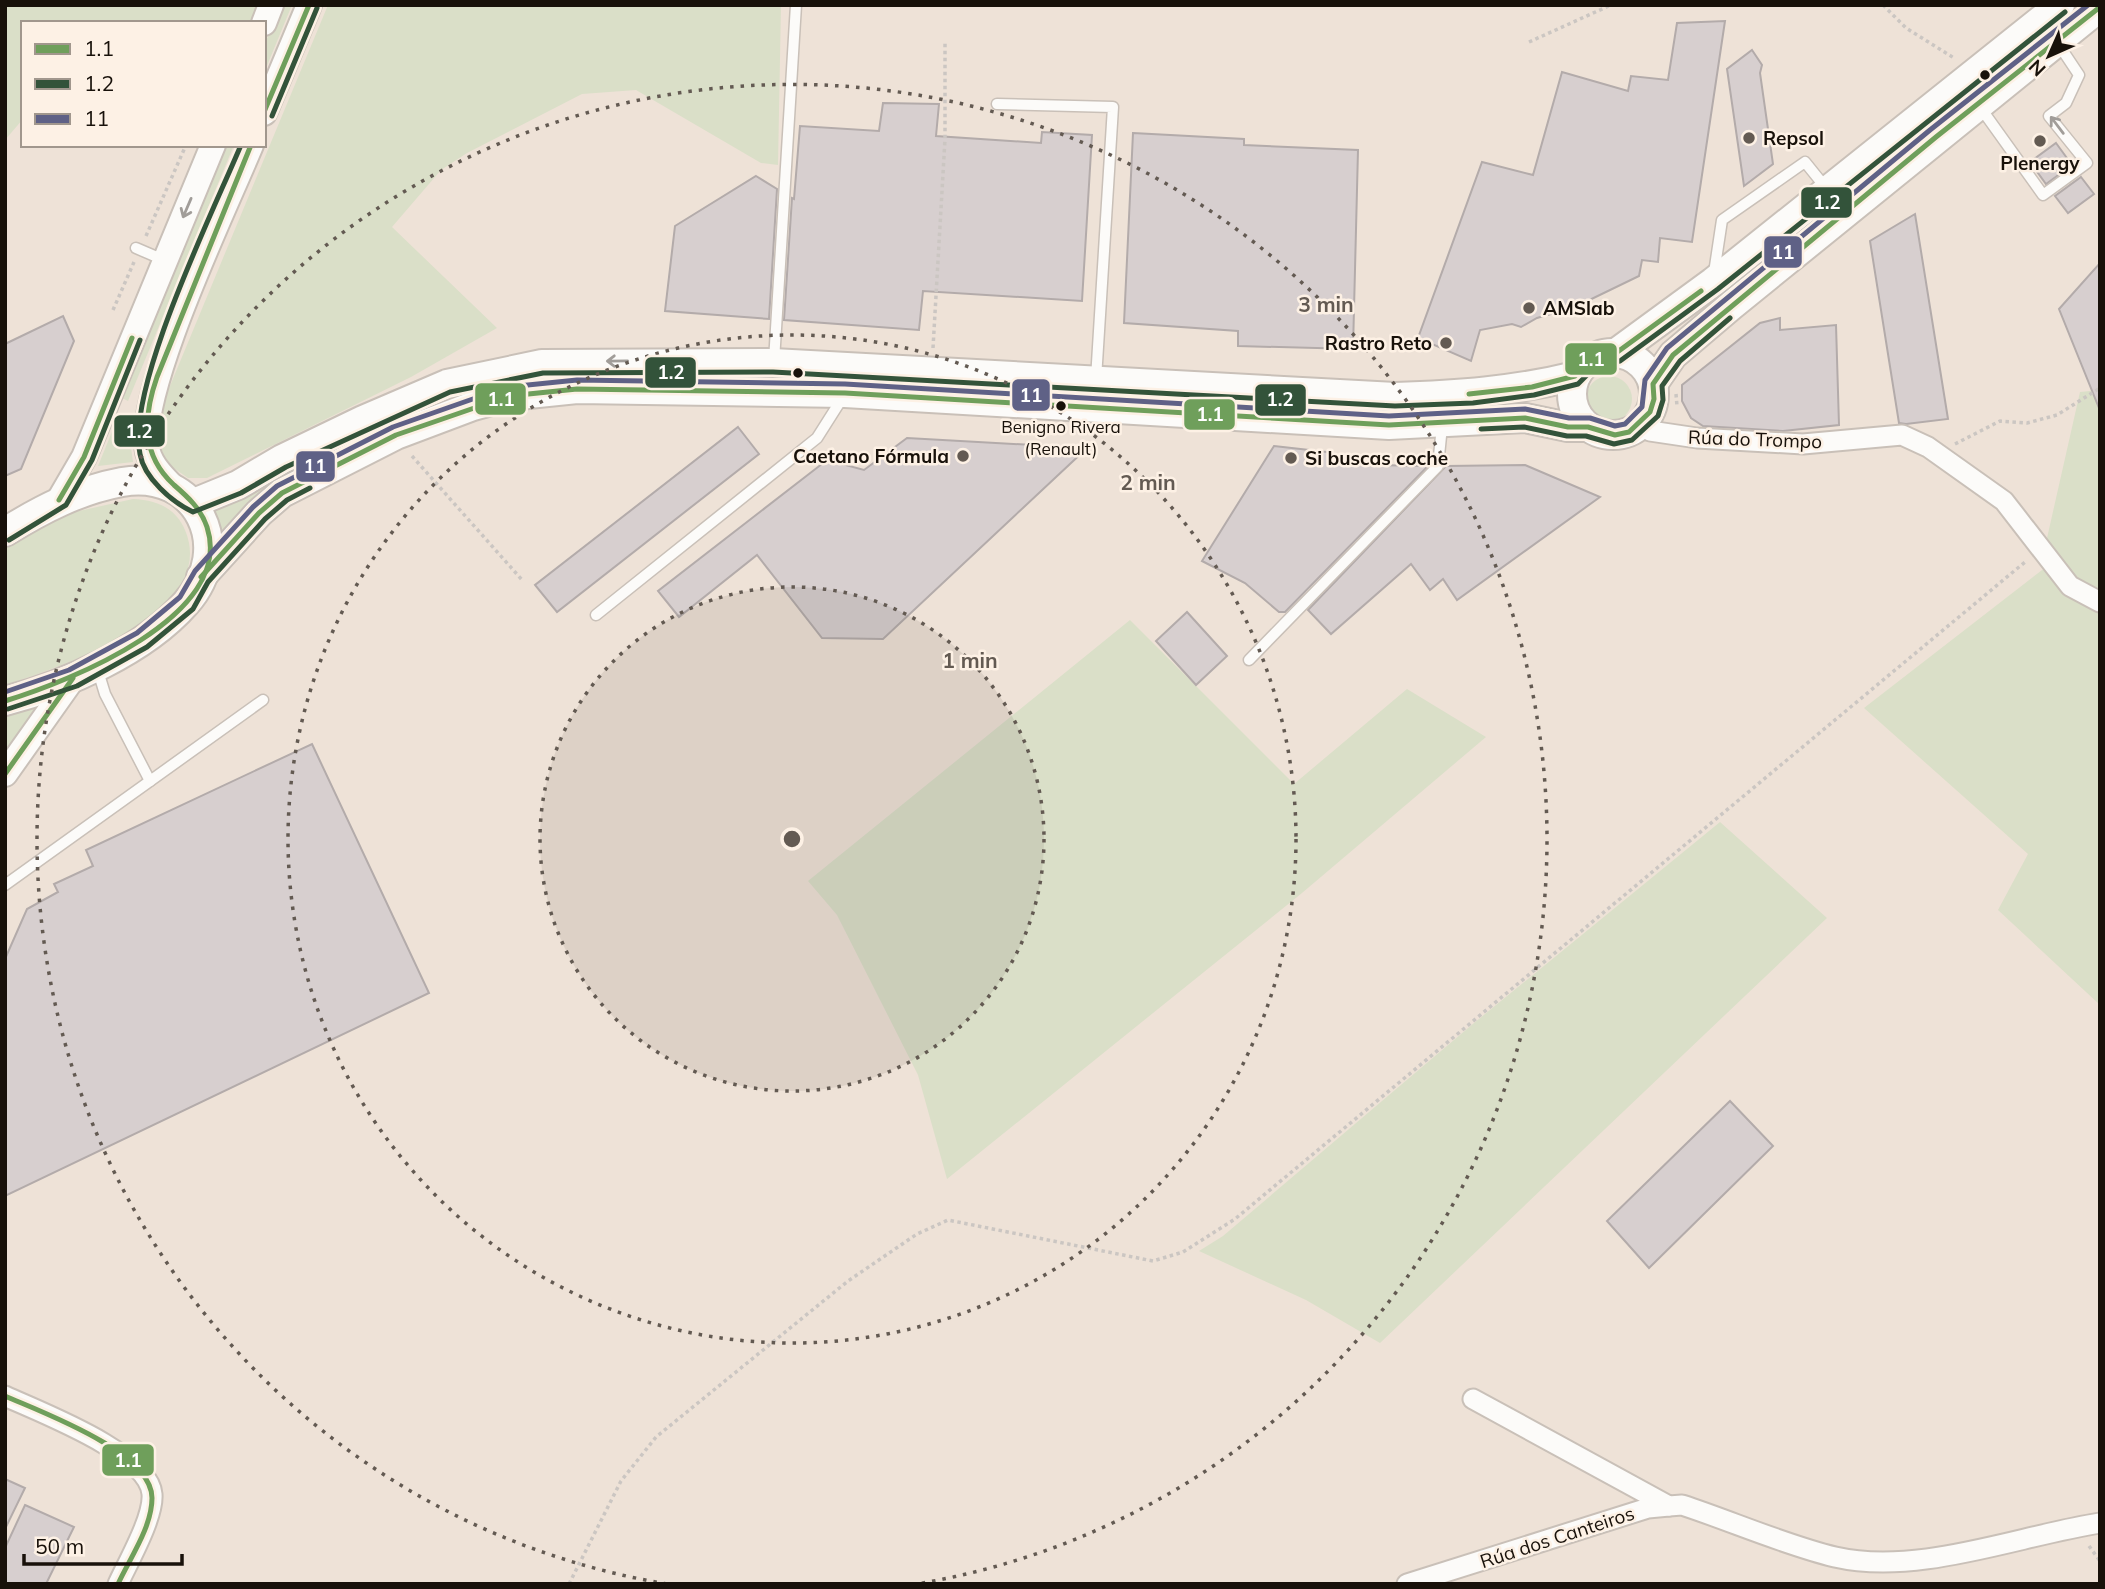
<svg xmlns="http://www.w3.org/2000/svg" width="2105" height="1589" viewBox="0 0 2105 1589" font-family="Mulish,sans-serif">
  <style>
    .green { fill: #dadfc8 }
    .building { fill: #d7cfcf; stroke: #b3abaa; stroke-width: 2 }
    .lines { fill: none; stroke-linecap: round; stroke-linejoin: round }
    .service-casing { stroke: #c9c0b8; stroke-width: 13 }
    .minor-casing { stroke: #c9c0b8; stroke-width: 23 }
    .tertiary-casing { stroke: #c9c0b8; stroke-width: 28 }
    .secondary-casing { stroke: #c9c0b8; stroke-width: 32 }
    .path { stroke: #cbc6c2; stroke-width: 3.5; stroke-dasharray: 3.5 3.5; stroke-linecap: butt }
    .service { stroke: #fcfbf9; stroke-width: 10 }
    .minor { stroke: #fcfbf9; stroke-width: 19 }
    .tertiary { stroke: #fcfbf9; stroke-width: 24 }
    .secondary { stroke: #fcfbf9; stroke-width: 28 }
    .bus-1-casing { stroke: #fdf1e5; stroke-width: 10 }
    .bus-2-casing { stroke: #fdf1e5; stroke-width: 10 }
    .bus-3-casing { stroke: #fdf1e5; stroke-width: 10 }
    .bus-1 { stroke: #6f9f5b; stroke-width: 5 }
    .bus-2 { stroke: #33533a; stroke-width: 5 }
    .bus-3 { stroke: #5f6186; stroke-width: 5 }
    .oneway { stroke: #a19d99 }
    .ring { fill: none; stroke: #635a52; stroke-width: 3.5; stroke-dasharray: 3.5 7 }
    .bus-dot { fill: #18110a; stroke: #fdf1e5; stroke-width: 2.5 }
    .poi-dot { fill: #635a52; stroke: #fdf1e5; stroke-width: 2.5 }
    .labels { text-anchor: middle; stroke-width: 5; stroke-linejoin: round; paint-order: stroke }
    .bus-label { font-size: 17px; fill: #18110a; stroke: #fdf1e5 }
    .poi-label { font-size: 19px; font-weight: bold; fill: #18110a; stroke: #fdf1e5; text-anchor: start }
    .street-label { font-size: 19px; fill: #18110a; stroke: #fdf1e5 }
    .centre { fill: #635a52; stroke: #fdf1e5; stroke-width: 3.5 }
    .ring-label { font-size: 21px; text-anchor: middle; font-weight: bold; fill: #635a52; stroke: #fdf1e5; stroke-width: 5; stroke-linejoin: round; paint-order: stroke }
    .line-badge { stroke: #fdf1e5; stroke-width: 2.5 }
    .badge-label { font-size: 19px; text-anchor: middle; font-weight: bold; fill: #fff }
  </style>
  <rect width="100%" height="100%" fill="#eee2d7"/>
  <g class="green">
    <polygon points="5,5 259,5 250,23 23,23 23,119 5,140"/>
    <polygon points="281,5 292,5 264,73 264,46"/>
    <polygon points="328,5 781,5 778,165 761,163 636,90 582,94 467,153 441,170 392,227 497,328 411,377 207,478 188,478 165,462 155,422"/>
    <polygon points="223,145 234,145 128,401 120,397"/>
    <circle cx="1609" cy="399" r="23"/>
    <polygon points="2100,390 2100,1005 1998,910 2028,854 1864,708 2046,567 2045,547 2080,392"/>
    <polygon points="118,417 129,432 133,462 98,466"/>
    <polygon points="272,480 274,485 242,510 219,539 211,510"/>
    <path d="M 133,499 C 156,500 175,507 185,530 C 220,613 62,667 5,685 L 5,547 L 70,513 Z"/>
    <polygon points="1130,620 1294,784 1407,689 1486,737 1302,893 947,1179 918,1075 837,915 808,881"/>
    <polygon points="38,707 5,755 5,716"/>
    <polygon points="1720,822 1827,918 1380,1343 1306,1300 1199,1251 1223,1236 1474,1023"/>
  </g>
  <g class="building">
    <polygon points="1725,21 1692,242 1660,238 1658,262 1642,260 1639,276 1575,307 1537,318 1521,327 1512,324 1480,330 1471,361 1418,338 1482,162 1533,175 1562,72 1628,91 1631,76 1668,80 1677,23"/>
    <polygon points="1752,50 1762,65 1760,73 1773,164 1744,186 1727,69"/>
    <polygon points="883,103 939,104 936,136 1041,143 1042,132 1092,135 1082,301 923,291 919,330 784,320 792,198 794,199 800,126 879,131"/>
    <polygon points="1133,133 1244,139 1244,145 1358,150 1353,349 1238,346 1238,331 1124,323"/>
    <polygon points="2056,143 2072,165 2046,184 2030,162"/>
    <polygon points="756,176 777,189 769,319 665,311 675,226"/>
    <polygon points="2081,177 2094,194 2068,213 2055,196"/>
    <polygon points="1915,214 1948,419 1906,424 1899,423 1870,241"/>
    <polygon points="2100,263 2100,408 2099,408 2059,309"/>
    <polygon points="63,316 74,341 21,469 5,476 5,344"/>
    <polygon points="1780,318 1780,330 1836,325 1839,425 1783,431 1703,426 1691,418 1682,401 1682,385 1760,323"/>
    <polygon points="738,427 759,454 557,612 535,585"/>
    <polygon points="907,438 1087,448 883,639 822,638 757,555 679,617 658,591 827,460 864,470"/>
    <polygon points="1274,446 1327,452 1372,465 1428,466 1285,612 1279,612 1245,583 1202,561"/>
    <polygon points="1525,465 1600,497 1457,600 1443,579 1430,590 1411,564 1331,634 1308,610 1446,466"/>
    <polygon points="1187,612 1227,656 1196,685 1156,641"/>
    <polygon points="312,744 429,993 5,1196 5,959 27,909 58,892 54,884 93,866 86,850"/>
    <polygon points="1730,1101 1773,1146 1649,1268 1607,1221"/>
    <polygon points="5,1479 25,1488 5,1529"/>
    <polygon points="25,1505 74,1527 46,1584 5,1584 5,1548"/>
  </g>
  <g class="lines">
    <defs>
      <g id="service">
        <polyline points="997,104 1113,107 1096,379"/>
        <polyline points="1980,107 2043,195 2087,163 2049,116 2066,103 2079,75 2059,45"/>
        <polyline points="136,248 164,260"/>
        <polyline points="1714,273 1722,220 1805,162 1826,188"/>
        <polyline points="774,361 796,5"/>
        <polyline points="596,615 817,438 843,397"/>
        <polyline points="1249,660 1438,466 1442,426"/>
        <polyline points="98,671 105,694 150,781"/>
        <polyline points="5,885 263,700"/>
      </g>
      <g id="minor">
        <polyline points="1641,424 1650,431 1697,438 1803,444 1902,435 1928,447 2004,501 2070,586 2100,602"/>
        <path d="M 5,1396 C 39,1412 149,1453 152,1494 C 154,1517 128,1562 118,1584"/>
        <path d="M 1473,1399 L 1669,1506 L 1682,1505 C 1731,1521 1785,1545 1835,1557 C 1918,1576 2017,1536 2100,1523"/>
        <polyline points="1407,1584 1648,1508 1669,1506"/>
      </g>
      <g id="tertiary">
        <polyline points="264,23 271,5"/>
        <polyline points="264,113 309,5"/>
        <path d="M 177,491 C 166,480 152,467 148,452 C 134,396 226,206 251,145"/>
        <polyline points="59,500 84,457 213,145"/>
        <polyline points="5,774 73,678"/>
      </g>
      <g id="secondary">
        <circle cx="1613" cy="394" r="41"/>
        <polyline points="1616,353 1713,282 2060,5"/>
        <polyline points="1653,384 1673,355 1732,305 2100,7"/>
        <path d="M 194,503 L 238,485 L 282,459 L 363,420 L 447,384 L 542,364 L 773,363 L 1395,397 C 1456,395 1515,391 1575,376"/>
        <path d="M 5,532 C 42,509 79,490 122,482 C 198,469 235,548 186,603 C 144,651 66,685 5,701"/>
        <polyline points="201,577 259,513 282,493 396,435 473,406 509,396 577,389 845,393 1389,425 1525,418 1568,427 1588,427"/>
      </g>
    </defs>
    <use href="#service" class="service-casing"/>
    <use href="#minor" class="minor-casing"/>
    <use href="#tertiary" class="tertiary-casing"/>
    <use href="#secondary" class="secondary-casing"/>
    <g class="path">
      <polyline points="1883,5 1906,28 1954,58"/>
      <polyline points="1529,42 1611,5"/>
      <polyline points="146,236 186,145"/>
      <polyline points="113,310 134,262"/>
      <polyline points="933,348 945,139 945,43"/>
      <polyline points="1676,394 1677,406"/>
      <polyline points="1955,444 2000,421 2027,423 2057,415 2100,388"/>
      <polyline points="412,456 523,581"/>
      <polyline points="2089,1546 2100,1561"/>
      <polyline points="569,1584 621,1481 656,1437 848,1281 917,1234 948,1220 1153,1261 1183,1252 1235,1219 2025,562"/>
    </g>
    <use href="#service" class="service"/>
    <use href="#minor" class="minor"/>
    <use href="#tertiary" class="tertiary"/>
    <use href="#secondary" class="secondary"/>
    <defs>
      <g id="bus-1">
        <polyline points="264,112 309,5"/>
        <polyline points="1469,394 1532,387 1575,376 1592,358 1616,353 1701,291"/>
        <polyline points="59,500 84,457 132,338"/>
        <polyline points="201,577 259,513 282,493 396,435 509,396 577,389 845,393 1389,425 1525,418 1568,427 1588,427 1615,435 1629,432 1650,412 1654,399 1653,384 1673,355 1936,137 2100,7"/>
        <path d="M 5,701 C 68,682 236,616 207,527 C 201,509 188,497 174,485 C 141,455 143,417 157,377 L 251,145"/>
        <polyline points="5,774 73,678"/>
        <path d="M 5,1396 C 41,1412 152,1452 152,1498 C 152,1527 130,1558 118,1584"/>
      </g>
      <g id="bus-2">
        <polyline points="272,116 317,8"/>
        <path d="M 241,145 C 213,212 126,388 140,454 C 144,478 172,502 193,512 L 241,493 L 286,467 L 450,392 L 543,373 L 773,372 L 1395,406 L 1473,403 L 1534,395 L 1578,384 L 1596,366 L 1620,361 L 1718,289 L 2065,12"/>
        <polyline points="1481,429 1524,427 1567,436 1586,436 1614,444 1632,440 1658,416 1663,400 1662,386 1680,361 1730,318"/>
        <polyline points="9,540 66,505 92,460 140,340"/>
        <polyline points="8,709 77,686 147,647 193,609 208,582 265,519 287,500 310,488"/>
      </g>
      <polyline id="bus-3" points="5,692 69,670 137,633 180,597 195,571 253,507 277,486 393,427 507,387 577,380 845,384 1389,416 1525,409 1569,418 1590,418 1615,426 1625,424 1642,407 1645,380 1667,348 1930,130 2088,5"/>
    </defs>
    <use href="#bus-1" class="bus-1-casing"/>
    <use href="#bus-2" class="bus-2-casing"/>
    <use href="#bus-3" class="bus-3-casing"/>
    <use href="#bus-1" class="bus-1"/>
    <use href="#bus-2" class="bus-2"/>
    <use href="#bus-3" class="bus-3"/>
  </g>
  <defs><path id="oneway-shaft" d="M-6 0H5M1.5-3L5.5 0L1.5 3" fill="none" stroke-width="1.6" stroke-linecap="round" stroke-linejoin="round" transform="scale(1.75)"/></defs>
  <g class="oneway">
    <use href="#oneway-shaft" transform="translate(2057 125) rotate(-127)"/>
    <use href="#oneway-shaft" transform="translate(187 208) rotate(113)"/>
    <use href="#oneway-shaft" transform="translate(617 361) rotate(179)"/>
  </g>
  <circle cx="792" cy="839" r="252" fill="#635a52" fill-opacity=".12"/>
  <g class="ring">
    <circle cx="792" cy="839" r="252"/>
    <circle cx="792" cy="839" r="504"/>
    <path d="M667 1584A755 755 0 1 1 917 1584"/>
  </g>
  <g class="bus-dot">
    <circle cx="1985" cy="75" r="6"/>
    <circle cx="798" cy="373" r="6"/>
    <circle cx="1061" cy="406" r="6"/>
  </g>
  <g class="poi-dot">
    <circle cx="1749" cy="138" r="7"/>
    <circle cx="2040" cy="141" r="7"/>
    <circle cx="1529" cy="308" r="7"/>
    <circle cx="1446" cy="343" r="7"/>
    <circle cx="963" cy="456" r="7"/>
    <circle cx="1291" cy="458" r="7"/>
  </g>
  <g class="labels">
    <g class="bus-label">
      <text x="1061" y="433">Benigno Rivera<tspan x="1061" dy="22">(Renault)</tspan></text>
    </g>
    <g class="poi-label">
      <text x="1763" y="145">Repsol</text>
      <text x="2040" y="170" text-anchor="middle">Plenergy</text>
      <text x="1543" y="315">AMSlab</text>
      <text x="1432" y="350" text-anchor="end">Rastro Reto</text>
      <text x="949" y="463" text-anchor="end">Caetano Fórmula</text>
      <text x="1305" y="465">Si buscas coche</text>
    </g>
    <g class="street-label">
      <text transform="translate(1755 439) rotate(2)" y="7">Rúa do Trompo</text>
      <text transform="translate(1557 1537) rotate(-18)" y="7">Rúa dos Canteiros</text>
    </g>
  </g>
  <circle cx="792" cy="839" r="10" class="centre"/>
  <g class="ring-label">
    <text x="1326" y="312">3 min</text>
    <text x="1148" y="490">2 min</text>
    <text x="970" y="668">1 min</text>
  </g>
  <g class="line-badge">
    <rect x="1800" y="186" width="53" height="33" rx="7" fill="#33533a"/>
    <rect x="1763" y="235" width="40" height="34" rx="7" fill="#5f6186"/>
    <rect x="1564" y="342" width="54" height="34" rx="7" fill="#6f9f5b"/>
    <rect x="644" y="356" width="53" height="33" rx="7" fill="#33533a"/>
    <rect x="1011" y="378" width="40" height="34" rx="7" fill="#5f6186"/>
    <rect x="474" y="382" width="53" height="34" rx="7" fill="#6f9f5b"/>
    <rect x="1254" y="383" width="53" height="34" rx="7" fill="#33533a"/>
    <rect x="1183" y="398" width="53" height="33" rx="7" fill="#6f9f5b"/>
    <rect x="113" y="414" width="53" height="34" rx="7" fill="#33533a"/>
    <rect x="295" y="450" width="41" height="33" rx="7" fill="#5f6186"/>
    <rect x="101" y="1443" width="54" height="34" rx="7" fill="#6f9f5b"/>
  </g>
  <g class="badge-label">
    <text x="1827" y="209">1.2</text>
    <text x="1783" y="259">11</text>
    <text x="1591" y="366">1.1</text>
    <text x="671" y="379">1.2</text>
    <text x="1031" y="402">11</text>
    <text x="501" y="406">1.1</text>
    <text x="1280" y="406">1.2</text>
    <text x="1210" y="421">1.1</text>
    <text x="139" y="438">1.2</text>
    <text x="315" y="473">11</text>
    <text x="128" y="1467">1.1</text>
  </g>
  <rect width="2105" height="1589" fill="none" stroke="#18110a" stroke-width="14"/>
  <rect x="21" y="21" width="245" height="126" fill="#fdf1e5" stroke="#a1978d" stroke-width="2"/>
  <rect x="35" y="44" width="35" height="10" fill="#6f9f5b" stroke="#a1978d" stroke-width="2"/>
  <text x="84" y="56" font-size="21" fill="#18110a">1.1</text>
  <rect x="35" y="79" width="35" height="10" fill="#33533a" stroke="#a1978d" stroke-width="2"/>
  <text x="84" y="91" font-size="21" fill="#18110a">1.2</text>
  <rect x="35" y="114" width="35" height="10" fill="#5f6186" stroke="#a1978d" stroke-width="2"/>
  <text x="84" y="126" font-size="21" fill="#18110a">11</text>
  <g transform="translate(2049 56) rotate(225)" stroke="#fdf1e5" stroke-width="5" paint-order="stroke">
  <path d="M0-5L12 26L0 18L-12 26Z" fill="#18110a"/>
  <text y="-10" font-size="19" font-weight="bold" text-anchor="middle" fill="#18110a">N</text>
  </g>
  <path d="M24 1554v10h158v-10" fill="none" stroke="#18110a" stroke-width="3.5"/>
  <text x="35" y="1554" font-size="21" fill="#18110a" stroke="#fdf1e5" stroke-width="5" paint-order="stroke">50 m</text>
</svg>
